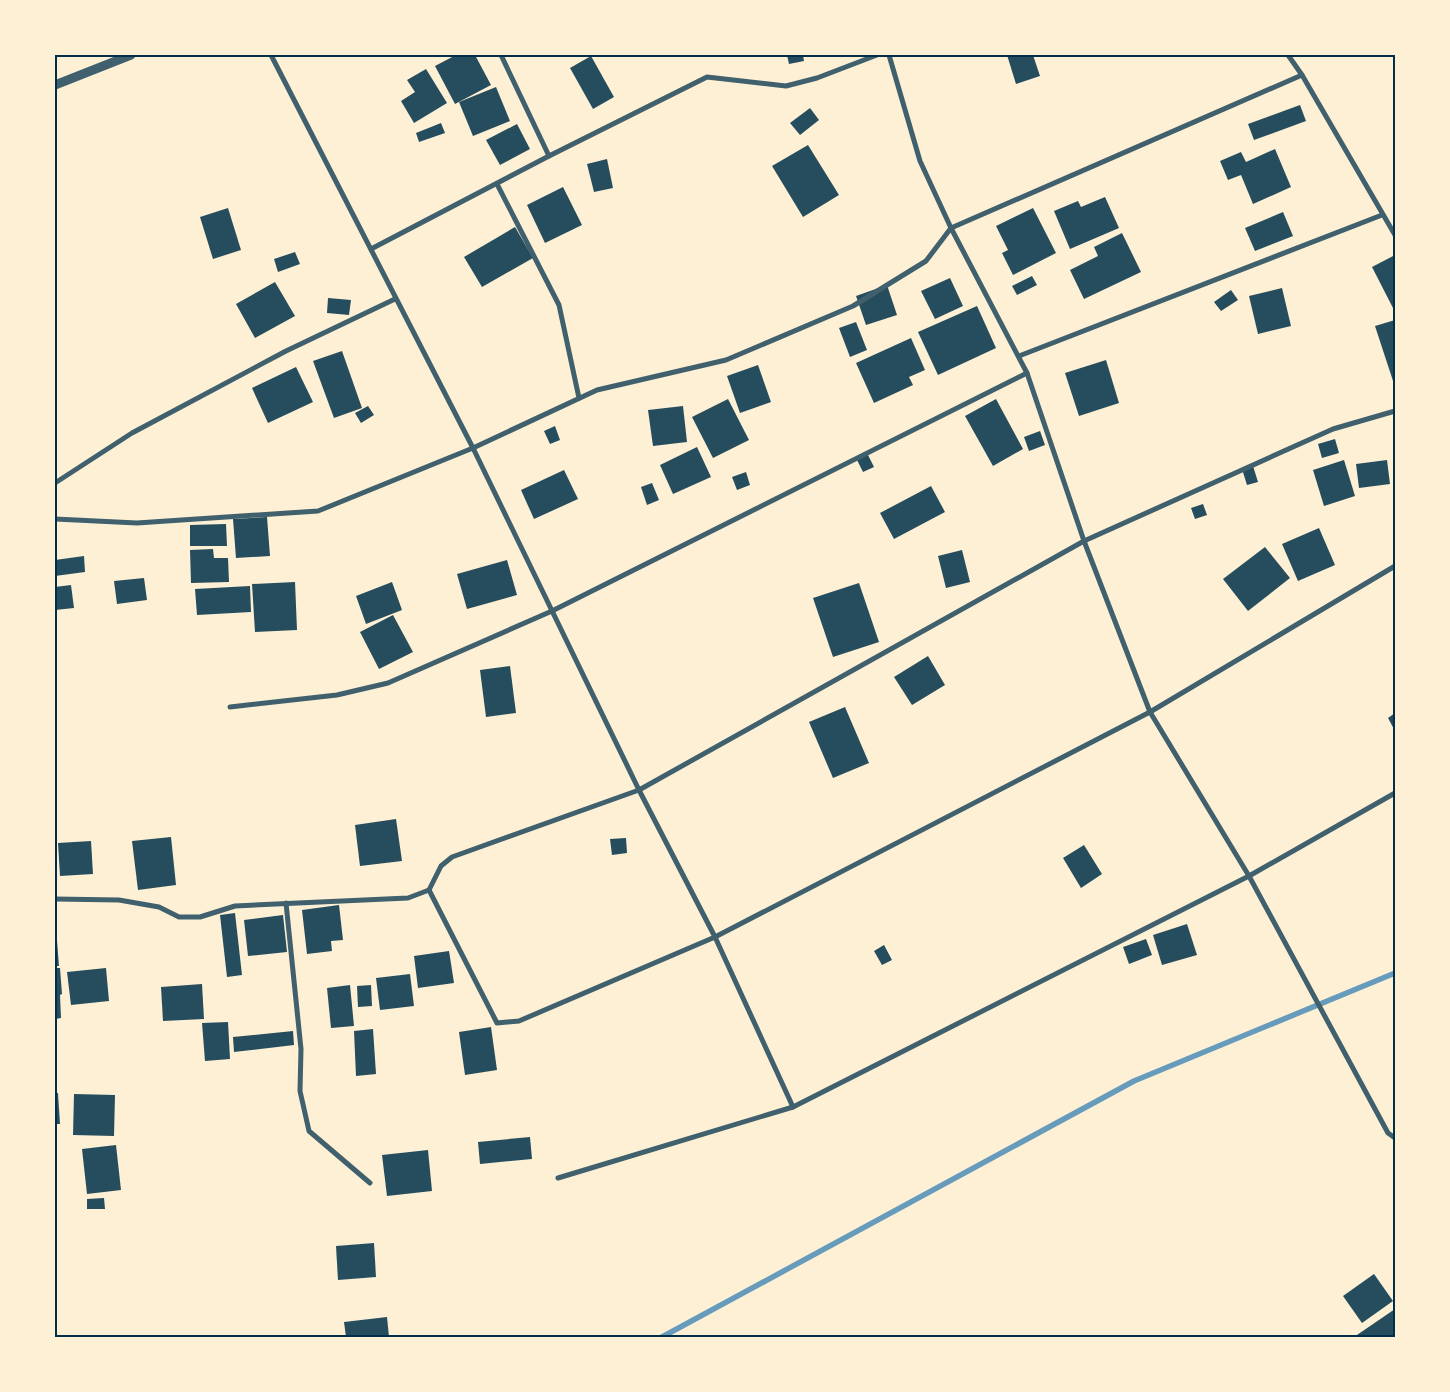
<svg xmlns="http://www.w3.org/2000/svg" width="1450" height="1392" viewBox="0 0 1450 1392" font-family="'Nunito Sans',sans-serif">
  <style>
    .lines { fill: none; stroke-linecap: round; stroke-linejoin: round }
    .stream { stroke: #669bbc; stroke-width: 5.5 }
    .building { fill: #264d5e }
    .minor { stroke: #3f606c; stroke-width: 5 }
    .tertiary { stroke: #3f606c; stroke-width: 9 }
    .neatline { fill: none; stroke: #003049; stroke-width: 2 }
  </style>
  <rect width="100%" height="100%" fill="#fdf0d5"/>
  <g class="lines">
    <polyline class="stream" points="662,1337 1134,1081 1395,973"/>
  </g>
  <g class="building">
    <polygon points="456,55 475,55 491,85 455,104 435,66"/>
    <polygon points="787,55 803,55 804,61 789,64"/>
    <polygon points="1007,55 1033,55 1040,76 1016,84"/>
    <polygon points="591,56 614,97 593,109 570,68"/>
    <polygon points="426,69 447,103 414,123 401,101 415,92 407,80"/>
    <polygon points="496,87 510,121 473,136 459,102"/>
    <polygon points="1300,105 1306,121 1254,140 1248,124"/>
    <polygon points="810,108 819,120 800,135 790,123"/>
    <polygon points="441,123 445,133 419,142 416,133"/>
    <polygon points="517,124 530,149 500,165 486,140"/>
    <polygon points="808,145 839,195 803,217 772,166"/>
    <polygon points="1275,149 1291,187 1253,204 1241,175 1228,180 1220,161 1241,152 1246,162"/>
    <polygon points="607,159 613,188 594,192 587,164"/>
    <polygon points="563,187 582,225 545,243 527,205"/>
    <polygon points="1105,197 1119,228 1070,249 1054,211 1078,201 1081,207"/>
    <polygon points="228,208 241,250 213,259 200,217"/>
    <polygon points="1033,208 1056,253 1013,275 1002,253 1008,250 996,226"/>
    <polygon points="1283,212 1293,236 1255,251 1245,228"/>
    <polygon points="515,227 533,258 482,287 464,257"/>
    <polygon points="1122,233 1141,272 1084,299 1070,270 1098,256 1094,247"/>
    <polygon points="295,252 300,264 278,272 274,259"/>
    <polygon points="1395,255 1395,307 1393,308 1372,267"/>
    <polygon points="1032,276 1037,285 1017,295 1012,286"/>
    <polygon points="950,278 963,306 935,319 921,291"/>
    <polygon points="275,282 295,316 255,338 236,304"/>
    <polygon points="887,285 897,315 866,325 856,296"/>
    <polygon points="1282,288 1291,326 1258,334 1249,296"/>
    <polygon points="1231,290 1238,300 1221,311 1214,302"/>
    <polygon points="328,298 351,300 349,315 327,313"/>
    <polygon points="977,306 996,348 938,375 918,332"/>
    <polygon points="1395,320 1395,387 1375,326"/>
    <polygon points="856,322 867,350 850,357 839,328"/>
    <polygon points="911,338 925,370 909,377 913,385 874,403 856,363"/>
    <polygon points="342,351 362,408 334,418 313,361"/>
    <polygon points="1106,360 1119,403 1079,416 1065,373"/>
    <polygon points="758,365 771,402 740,413 727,376"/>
    <polygon points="296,367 313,402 268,423 252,388"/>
    <polygon points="728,399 749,440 713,458 692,417"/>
    <polygon points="996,399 1023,449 993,466 965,416"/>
    <polygon points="368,406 374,415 361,423 355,413"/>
    <polygon points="683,406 687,442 653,446 648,410"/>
    <polygon points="555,426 560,440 550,444 544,431"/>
    <polygon points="1040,431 1045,445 1029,451 1024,437"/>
    <polygon points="1335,439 1339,453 1322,458 1318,444"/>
    <polygon points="697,447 711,477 673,494 660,465"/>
    <polygon points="867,453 874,467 863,472 856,458"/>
    <polygon points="1344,460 1355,496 1324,506 1313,470"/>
    <polygon points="1387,460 1390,484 1359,488 1356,464"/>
    <polygon points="1253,466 1258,482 1247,485 1242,469"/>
    <polygon points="564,470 578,499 534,519 521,490"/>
    <polygon points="746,472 750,485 737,490 732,477"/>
    <polygon points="652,483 659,500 647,505 641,487"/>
    <polygon points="931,486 945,512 894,539 880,513"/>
    <polygon points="1203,504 1207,515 1195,519 1191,508"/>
    <polygon points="267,517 270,556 236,558 233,519"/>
    <polygon points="226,524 227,546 190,546 190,525"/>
    <polygon points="1319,528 1335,565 1298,581 1282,544"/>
    <polygon points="1265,547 1290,578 1248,611 1223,579"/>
    <polygon points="213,549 214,558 228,558 229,582 191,583 190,550"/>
    <polygon points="962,550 970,582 946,588 938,556"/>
    <polygon points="84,556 85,572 55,576 55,560"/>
    <polygon points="507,560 517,595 467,609 457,574"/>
    <polygon points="144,578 147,600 117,604 114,581"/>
    <polygon points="295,582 297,630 255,632 252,584"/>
    <polygon points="392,582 402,610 366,624 356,596"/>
    <polygon points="859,583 879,642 833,657 813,598"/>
    <polygon points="71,585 74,608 55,610 55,587"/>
    <polygon points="250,586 251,612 197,615 195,589"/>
    <polygon points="393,615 413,652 379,669 360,632"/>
    <polygon points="928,656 945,685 912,705 894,677"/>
    <polygon points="510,666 516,713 486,717 480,670"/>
    <polygon points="845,707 869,763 833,778 809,722"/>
    <polygon points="1395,713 1395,731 1388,718"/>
    <polygon points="396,819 402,861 360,866 355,825"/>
    <polygon points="171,837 176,885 138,890 132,841"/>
    <polygon points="626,838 627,853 612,855 610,839"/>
    <polygon points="91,841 93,874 60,876 58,843"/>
    <polygon points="1084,845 1102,874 1081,888 1063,858"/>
    <polygon points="339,905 343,940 331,941 332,951 307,954 302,910"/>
    <polygon points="235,913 242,975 227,977 220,915"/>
    <polygon points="283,915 287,952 248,956 244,920"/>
    <polygon points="1187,924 1197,955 1162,965 1153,935"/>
    <polygon points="56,928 59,966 55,966 55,929"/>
    <polygon points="1146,939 1152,955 1129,964 1123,947"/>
    <polygon points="884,945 892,960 882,965 874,951"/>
    <polygon points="449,951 454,983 418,988 414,956"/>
    <polygon points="55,968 60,968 62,994 60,995 61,1018 55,1019"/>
    <polygon points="106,968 109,1001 71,1005 67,972"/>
    <polygon points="410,974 414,1006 380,1010 376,978"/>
    <polygon points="202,984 204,1019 163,1021 161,987"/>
    <polygon points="350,985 354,1026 331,1028 327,988"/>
    <polygon points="371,985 372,1006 358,1007 357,986"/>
    <polygon points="228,1022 230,1059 205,1061 202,1023"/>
    <polygon points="491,1027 497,1070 465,1075 459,1032"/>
    <polygon points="373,1029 376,1074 356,1076 354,1031"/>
    <polygon points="293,1031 294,1045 234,1052 233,1037"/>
    <polygon points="55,1093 58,1093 60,1124 55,1124"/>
    <polygon points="74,1094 115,1095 114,1136 73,1135"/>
    <polygon points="530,1137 532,1159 480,1164 478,1142"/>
    <polygon points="116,1145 121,1190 87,1194 82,1149"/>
    <polygon points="428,1150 432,1191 387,1196 382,1155"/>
    <polygon points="104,1198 105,1209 87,1209 87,1199"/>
    <polygon points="374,1243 376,1277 338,1280 336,1246"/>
    <polygon points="1374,1274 1393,1301 1362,1323 1343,1296"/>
    <polygon points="1395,1309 1395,1337 1354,1337"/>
    <polygon points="387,1317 389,1337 346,1337 344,1322"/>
  </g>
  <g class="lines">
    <g class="minor">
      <polyline points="271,55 473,448 639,790 715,937 793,1107"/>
      <polyline points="501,55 549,156"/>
      <polyline points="889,55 920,161 951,228 1027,373 1084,541 1150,712 1249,876 1388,1133 1395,1138"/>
      <polyline points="1288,55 1302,75 1395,235"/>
      <polyline points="497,184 559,305 579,398"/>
      <polyline points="371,249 549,156 707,77 786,86 817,78 877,55"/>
      <polyline points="1019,356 1382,215"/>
      <polyline points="55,483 132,433 286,351 395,299"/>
      <polyline points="55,519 137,523 318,511 473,448 597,390 726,360 853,306 926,261 951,228 1302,75"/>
      <polyline points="230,707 337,695 388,683 552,611 1027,373"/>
      <polyline points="429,890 497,1023 519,1021 715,937 1150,712 1395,566"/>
      <polyline points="55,899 119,900 159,907 179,917 200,917 235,906 408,898 429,890 441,866 452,857 639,790 1084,541 1333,429 1395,411"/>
      <polyline points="286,903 301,1049 300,1091 309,1131 370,1183"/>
      <polyline points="558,1178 793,1107 1249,876 1395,793"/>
    </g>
    <polyline class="tertiary" points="55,85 131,55"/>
  </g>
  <rect width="1450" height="1392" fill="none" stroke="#fdf0d5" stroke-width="112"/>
  <rect x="56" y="56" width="1338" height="1280" class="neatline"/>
</svg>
